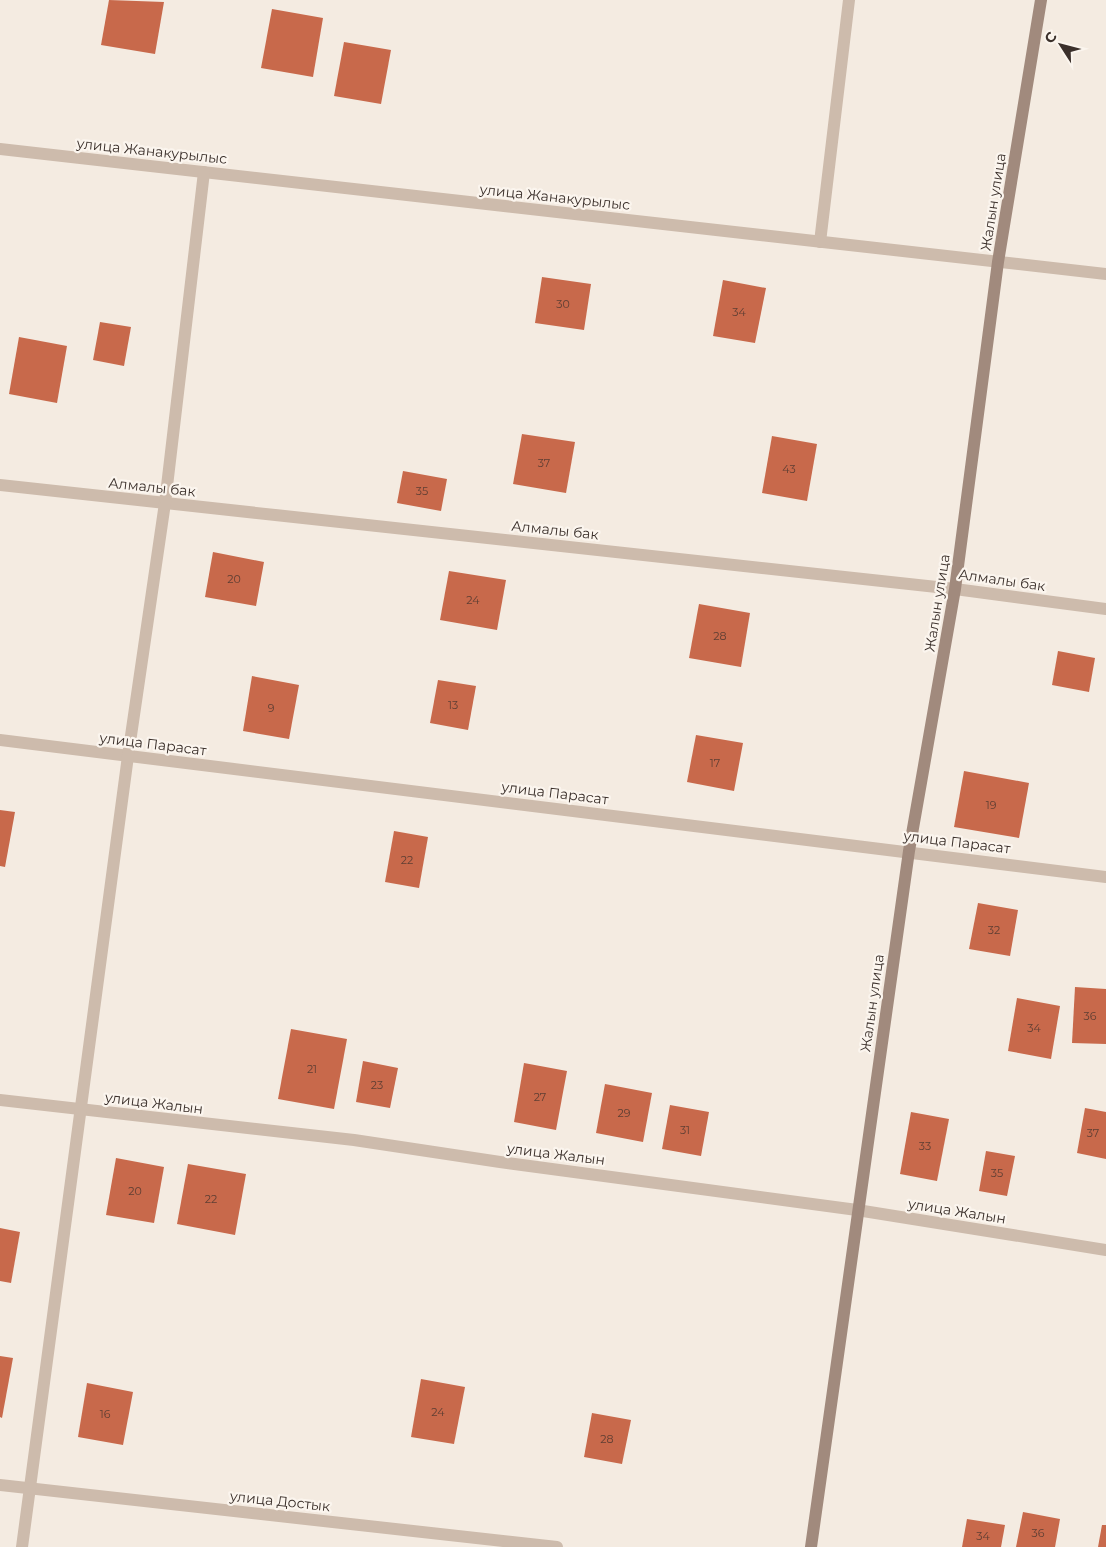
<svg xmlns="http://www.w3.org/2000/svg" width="1106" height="1547" viewBox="0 0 1106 1547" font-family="Montserrat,sans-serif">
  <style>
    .building { fill: #c8694b }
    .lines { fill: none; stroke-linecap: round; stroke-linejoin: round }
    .street { stroke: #cdbbac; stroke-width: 12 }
    .secondary { stroke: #a18a7d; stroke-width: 12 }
    .labels { text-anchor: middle; stroke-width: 4.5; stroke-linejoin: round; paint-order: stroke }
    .number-label { font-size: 11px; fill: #5e3e33 }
    .street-label { font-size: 14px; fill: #3b302b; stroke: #fbf5ee }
  </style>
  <rect width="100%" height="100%" fill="#f4ebe1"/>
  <g class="building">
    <polygon points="109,0 164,2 155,54 101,45"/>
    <polygon points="272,9 323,18 313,77 261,68"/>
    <polygon points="344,42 391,50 381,104 334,96"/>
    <polygon points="542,277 591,284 584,330 535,323"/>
    <polygon points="723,280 766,288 755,343 713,336"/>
    <polygon points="100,322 131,327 124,366 93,360"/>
    <polygon points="19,337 67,346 57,403 9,394"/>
    <polygon points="522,434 575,442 566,493 513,484"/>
    <polygon points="772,436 817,444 807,501 762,493"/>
    <polygon points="403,471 447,479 441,511 397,503"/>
    <polygon points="213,552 264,562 256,606 205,597"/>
    <polygon points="449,571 506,580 497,630 440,620"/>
    <polygon points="699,604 750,613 741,667 689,658"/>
    <polygon points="1058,651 1095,658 1089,692 1052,685"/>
    <polygon points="252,676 299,685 289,739 243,731"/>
    <polygon points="438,680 476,686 468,730 430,723"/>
    <polygon points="696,735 743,743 734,791 687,782"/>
    <polygon points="964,771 1029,783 1019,838 954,827"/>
    <polygon points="0,810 15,812 5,867 0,866"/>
    <polygon points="394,831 428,837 419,888 385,882"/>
    <polygon points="978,903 1018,910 1010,956 969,949"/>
    <polygon points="1075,987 1106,989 1106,1044 1072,1043"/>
    <polygon points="1017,998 1060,1006 1051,1059 1008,1051"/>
    <polygon points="291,1029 347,1039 334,1109 278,1099"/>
    <polygon points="363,1061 398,1068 390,1108 356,1102"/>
    <polygon points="524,1063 567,1071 556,1130 514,1122"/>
    <polygon points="605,1084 652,1093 643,1142 596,1133"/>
    <polygon points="670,1105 709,1112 701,1156 662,1149"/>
    <polygon points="1085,1108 1106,1112 1106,1159 1077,1153"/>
    <polygon points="911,1112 949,1119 937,1181 900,1174"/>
    <polygon points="986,1151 1015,1156 1007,1196 979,1191"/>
    <polygon points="116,1158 164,1167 154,1223 106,1215"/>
    <polygon points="188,1164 246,1174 235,1235 177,1224"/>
    <polygon points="0,1228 20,1232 11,1283 0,1281"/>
    <polygon points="0,1356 13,1358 2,1418 0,1417"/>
    <polygon points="421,1379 465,1387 454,1444 411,1437"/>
    <polygon points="87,1383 133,1392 123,1445 78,1437"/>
    <polygon points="592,1413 631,1420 622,1464 584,1457"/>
    <polygon points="1023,1512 1060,1519 1055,1547 1016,1547"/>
    <polygon points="967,1519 1005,1525 1001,1547 962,1547"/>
    <polygon points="1102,1525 1106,1525 1106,1547 1098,1547"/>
  </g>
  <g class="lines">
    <g class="street">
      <polyline points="0,149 1106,274"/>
      <polyline points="820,242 849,0"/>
      <polyline points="0,485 955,589 1106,609"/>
      <polyline points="0,740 1106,877"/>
      <polyline points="0,1100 354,1140 500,1162 857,1210 1106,1250"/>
      <polyline points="0,1485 557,1547"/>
      <polyline points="22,1547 128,756 165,503 204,172"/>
    </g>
    <polyline class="secondary" points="811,1547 909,851 955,589 998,262 1041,0"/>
  </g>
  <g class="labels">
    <g class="number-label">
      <text x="563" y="308">30</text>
      <text x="739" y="316">34</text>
      <text x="544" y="467">37</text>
      <text x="789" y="473">43</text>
      <text x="422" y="495">35</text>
      <text x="234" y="583">20</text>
      <text x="473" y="604">24</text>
      <text x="720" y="640">28</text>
      <text x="453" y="709">13</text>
      <text x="271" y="712">9</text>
      <text x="715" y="767">17</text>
      <text x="991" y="809">19</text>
      <text x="407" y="864">22</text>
      <text x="994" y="934">32</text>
      <text x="1090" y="1020">36</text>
      <text x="1034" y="1032">34</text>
      <text x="312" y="1073">21</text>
      <text x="377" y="1089">23</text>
      <text x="540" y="1101">27</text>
      <text x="624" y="1117">29</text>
      <text x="685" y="1134">31</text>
      <text x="1093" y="1137">37</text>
      <text x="925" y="1150">33</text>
      <text x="997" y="1177">35</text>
      <text x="135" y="1195">20</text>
      <text x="211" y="1203">22</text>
      <text x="438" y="1416">24</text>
      <text x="105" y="1418">16</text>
      <text x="607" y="1443">28</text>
      <text x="1038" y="1537">36</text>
      <text x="983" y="1540">34</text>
    </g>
    <g class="street-label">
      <text transform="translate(152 151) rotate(6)" y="5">улица Жанакурылыс</text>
      <text transform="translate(555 197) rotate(6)" y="5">улица Жанакурылыс</text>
      <text transform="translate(993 202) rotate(-81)" y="5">Жалын улица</text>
      <text transform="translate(152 487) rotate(6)" y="5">Алмалы бак</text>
      <text transform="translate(555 530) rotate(6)" y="5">Алмалы бак</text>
      <text transform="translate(1002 580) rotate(8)" y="5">Алмалы бак</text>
      <text transform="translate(937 603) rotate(-81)" y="5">Жалын улица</text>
      <text transform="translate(153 744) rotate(7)" y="5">улица Парасат</text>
      <text transform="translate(555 793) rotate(7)" y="5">улица Парасат</text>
      <text transform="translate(957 842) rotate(7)" y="5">улица Парасат</text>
      <text transform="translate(872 1003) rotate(-82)" y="5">Жалын улица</text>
      <text transform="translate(154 1103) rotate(7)" y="5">улица Жалын</text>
      <text transform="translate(556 1154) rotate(7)" y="5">улица Жалын</text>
      <text transform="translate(957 1211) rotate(9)" y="5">улица Жалын</text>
      <text transform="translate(280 1501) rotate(6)" y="5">улица Достык</text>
    </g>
  </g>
  <g transform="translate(1061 45) rotate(306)" stroke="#fbf5ee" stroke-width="4" paint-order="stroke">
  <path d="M0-4L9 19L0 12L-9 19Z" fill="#3b302b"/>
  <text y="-8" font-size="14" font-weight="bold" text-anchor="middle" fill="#3b302b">С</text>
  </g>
</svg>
